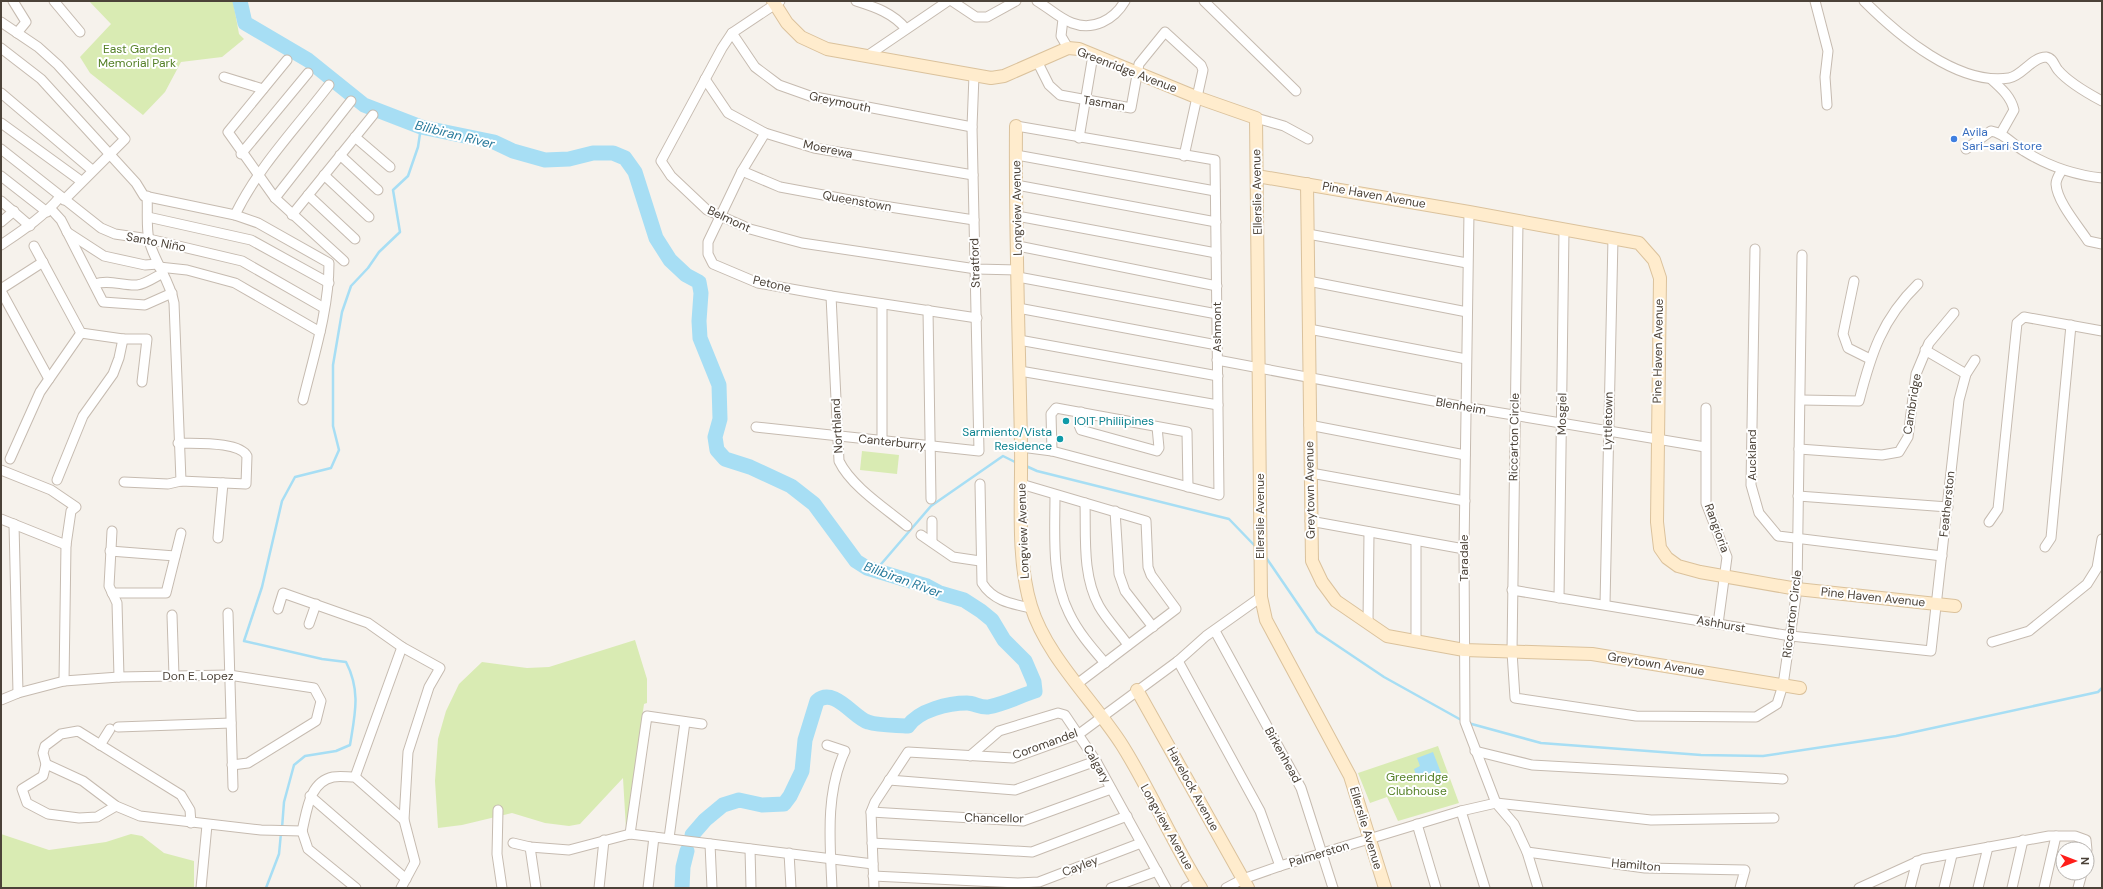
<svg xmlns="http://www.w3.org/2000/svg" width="2103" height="889" viewBox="0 0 2103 889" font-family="'DM Sans',sans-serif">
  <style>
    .green { fill: #d9ebb3 }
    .water { fill: #a7def4 }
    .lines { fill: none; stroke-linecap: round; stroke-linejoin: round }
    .stream { stroke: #a7def4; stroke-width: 2.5 }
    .river { stroke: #a7def4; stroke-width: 15 }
    .street-casing { stroke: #c6bbb0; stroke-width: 11 }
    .secondary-casing { stroke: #dbc29c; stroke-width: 14 }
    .street { stroke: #fff; stroke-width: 9 }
    .secondary { stroke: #ffeccd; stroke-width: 12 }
    .shop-dot { fill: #3f7fe0; stroke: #fff; stroke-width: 1.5 }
    .culture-dot { fill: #0f9aa8; stroke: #fff; stroke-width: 1.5 }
    .labels { text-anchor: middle; stroke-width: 4; stroke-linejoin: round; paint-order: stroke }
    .park-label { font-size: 12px; fill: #558128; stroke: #fff }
    .street-label { font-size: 12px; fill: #4b4238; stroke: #fff }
    .shop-label { font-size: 12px; fill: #366cbe; stroke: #fff; text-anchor: start }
    .culture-label { font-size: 12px; fill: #0d838f; stroke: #fff; text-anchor: start }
    .water-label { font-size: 13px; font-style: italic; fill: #26799b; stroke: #fff }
  </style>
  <rect width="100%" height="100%" fill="#f6f2ec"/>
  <g class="green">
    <polygon points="89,1 233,1 239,34 244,39 222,57 181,62 165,92 143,115 90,73 80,57 111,24"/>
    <polygon points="862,451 899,455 897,474 860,470"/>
    <polygon points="635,640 647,679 647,703 644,704 626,829 623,778 580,824 569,826 545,823 512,813 462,825 438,828 435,781 438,739 446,711 459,684 482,662 527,668 549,667"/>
    <polygon points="1438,746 1459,803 1398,821 1387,797 1370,803 1358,773"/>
    <polygon points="1,834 49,850 106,842 131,834 142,836 164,853 194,861 194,888 1,888"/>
  </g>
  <polygon class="water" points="1433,752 1443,778 1426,783 1423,776 1417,778 1414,769 1420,766 1417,758"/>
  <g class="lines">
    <g class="stream">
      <polyline points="1026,466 1037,471 1229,519 1256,547"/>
      <polyline points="1265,556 1317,632 1384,677 1463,721"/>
      <polyline points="876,570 931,506 1003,456 1017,463"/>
      <polyline points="1468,723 1541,743 1701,755 1763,756 1896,736 2098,692 2102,688"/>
      <path d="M 282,828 L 284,802 L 294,765 L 305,756 L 336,751 L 350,745 C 355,714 361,691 346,662 L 322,659 L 244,641 L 262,587 L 282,501 L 295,477 L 331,468 L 339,450 L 333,426 L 333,365 L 342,312 L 351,286 L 368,268 L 379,252 L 400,232 L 393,190 L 408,176 L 418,147 L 421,127"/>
      <polyline points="266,888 279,854 281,833"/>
    </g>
    <g class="river">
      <path d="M 240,1 L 245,23 L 308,60 L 364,105 L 421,127 L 494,142 L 513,151 L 545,160 L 569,159 L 593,153 L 613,153 L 625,158 L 635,172 L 656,238 L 670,260 L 686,275 L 699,282 L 701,293 L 699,321 L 700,338 L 719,385 L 720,419 L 715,437 L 717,450 L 725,459 L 750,467 L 791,486 L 814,504 L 856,561 L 867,568 L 927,586 L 940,593 L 964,600 L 981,611 L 992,620 L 1004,640 L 1025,661 L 1034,682 L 1035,691 C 1020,696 1004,704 988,707 C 981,708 974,703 967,703 C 949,703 919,710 908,726 C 895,725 880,726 868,722 C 854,718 834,686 817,701 L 805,740 L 802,771 L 790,796 L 784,804 L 762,805 L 739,800 L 723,805 L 705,820 L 692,835"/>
      <polyline points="682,888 683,867 687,851"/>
    </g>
    <defs>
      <g id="street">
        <polyline points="13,1 26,22 17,33"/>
        <polyline points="54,1 80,32"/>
        <polyline points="780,1 732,33 722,48 661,161 671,176 707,210 750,229 802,243 976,269 1018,270"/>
        <path d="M 856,1 C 875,7 893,13 906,29"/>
        <polyline points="952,1 976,17 987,17 1016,1"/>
        <path d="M 1037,1 C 1049,8 1059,18 1072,23 C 1093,31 1114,20 1125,1"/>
        <polyline points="1204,1 1296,91"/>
        <polyline points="1815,1 1828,51 1825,77 1827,105"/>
        <path d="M 1864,1 C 1898,35 1958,86 2009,78 C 2022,76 2032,57 2046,57 C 2053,58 2054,65 2058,70 C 2069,83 2087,93 2102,101"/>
        <polyline points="1063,19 1061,36 1068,48"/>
        <polyline points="1,22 38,47 58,65 125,139 64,200"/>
        <polyline points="732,33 755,67 779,85 810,96 972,127"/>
        <path d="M 1,48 L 41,79 L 136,183 L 144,196 L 235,215 L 258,223 L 329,263 C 329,309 314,355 303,400"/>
        <polyline points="867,56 948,1"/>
        <polyline points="287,60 228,132 275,198 344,261"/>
        <polyline points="1037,61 1049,85 1060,95 1131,108 1139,64 1165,32 1201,65 1203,70 1184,156"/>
        <polyline points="224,77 263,89"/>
        <polyline points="705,79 728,113 765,133 814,148 973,175"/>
        <path d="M 1992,80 C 2002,89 2011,97 2014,110 L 2001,133"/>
        <polyline points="1,93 92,170"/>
        <polyline points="1256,118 1284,126 1308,139"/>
        <polyline points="1,123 81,181"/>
        <polyline points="1016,126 1215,160 1219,495 1052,451 1021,447"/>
        <polyline points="765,133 742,171 708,242 708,254 713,264 758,283 831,296 977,318"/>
        <polyline points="355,137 390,167"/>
        <polyline points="1079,138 1093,55"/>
        <polyline points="1,149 101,228 115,234 149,239 242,261 324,308"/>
        <path d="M 1966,149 L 1991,131 C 2004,133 2012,144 2024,151 C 2048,166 2074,175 2102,178"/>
        <polyline points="241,154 308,73"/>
        <polyline points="340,155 378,190"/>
        <polyline points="1016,155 1215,191"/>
        <path d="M 2062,170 C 2059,175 2056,179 2056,184 C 2057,202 2079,227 2088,241 L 2102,244"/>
        <polyline points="742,171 780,187 877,205 974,220"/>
        <polyline points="324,175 369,217"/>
        <polyline points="1,176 47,212"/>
        <polyline points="1016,185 1216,222"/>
        <polyline points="308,195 355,239"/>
        <path d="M 147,196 C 148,210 146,227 149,240 C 154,262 170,280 174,303 L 181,481"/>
        <polyline points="275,198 351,101"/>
        <polyline points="1,201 30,226"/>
        <polyline points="50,208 61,220 103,302 145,305 172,293"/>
        <polyline points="1469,212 1464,549 1465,722 1496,803 1514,824 1527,852 1538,888"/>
        <path d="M 235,215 C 258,167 297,127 329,85"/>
        <polyline points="292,215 373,115"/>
        <polyline points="1017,216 1216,253"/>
        <polyline points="148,217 251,240 329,283"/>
        <polyline points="1518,221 1512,652 1515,698 1636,716 1756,717 1777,704 1783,685 1797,589 1802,255"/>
        <polyline points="1,222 14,211"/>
        <polyline points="67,232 104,256 145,265 158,264"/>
        <polyline points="1308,234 1467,263"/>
        <path d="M 1,245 C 23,230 43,217 60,197"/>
        <polyline points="34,246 81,333 123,339 147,339 142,382"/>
        <polyline points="1018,246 1217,286"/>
        <polyline points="1755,249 1751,485 1759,513 1778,536 1942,556"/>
        <polyline points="159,267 187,270 235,283 320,332"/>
        <polyline points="1018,277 1217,314"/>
        <polyline points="1308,281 1467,312"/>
        <polyline points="1854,281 1843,334 1848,348 1870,359"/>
        <path d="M 95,284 C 109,279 123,286 137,285 C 146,284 155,277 163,273"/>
        <polyline points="1,289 43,262"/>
        <polyline points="1,291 49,379"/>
        <path d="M 831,296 L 839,461 C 851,486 885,508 907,526"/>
        <polyline points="882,304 882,441"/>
        <polyline points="1018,308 1217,345"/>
        <polyline points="928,310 931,499"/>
        <polyline points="1309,329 1466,359"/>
        <polyline points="1019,340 1218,376"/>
        <polyline points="1925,350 1966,374"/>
        <polyline points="1217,360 1465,407 1705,447"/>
        <polyline points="1020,371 1218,405"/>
        <path d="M 1801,400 L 1859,401 C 1871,354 1882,319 1918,284"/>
        <polyline points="1706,408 1706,503 1727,557 1718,624"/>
        <polyline points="1081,412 1079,425 1081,430 1157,451 1159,448 1157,427"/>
        <polyline points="1309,425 1465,455"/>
        <polyline points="756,427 979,451 972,127 974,75"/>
        <polyline points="1799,449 1882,455 1899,452 1908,437 1916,374 1929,343 1954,313"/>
        <polyline points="1052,451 1051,414 1056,408 1187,432 1188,487"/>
        <polyline points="10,459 40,392 81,333"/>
        <polyline points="1,470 51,490 76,507 71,511 66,545 64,681"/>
        <polyline points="1311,473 1465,501"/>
        <polyline points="57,480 83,416 113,374 119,358 123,339"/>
        <path d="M 124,482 L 168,484 L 181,481 L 246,484 L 247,456 C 239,441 194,444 178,443"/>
        <path d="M 980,484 L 982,583 C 993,601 1012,604 1031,608"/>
        <polyline points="1021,484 1146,521 1148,567 1151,575 1176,609 1077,684"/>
        <path d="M 1055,495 C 1055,534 1051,577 1069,613 C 1078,632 1092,648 1105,663"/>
        <polyline points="1798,496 1948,507"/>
        <path d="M 1085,503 C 1086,536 1082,575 1099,606 C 1107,620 1119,632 1128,645"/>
        <polyline points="1115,511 1119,574 1125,591 1153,627"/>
        <polyline points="1,519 66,545"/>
        <polyline points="932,521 932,542"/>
        <polyline points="1310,521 1464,549"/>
        <polyline points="1989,522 1998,509 2017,323 2024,317 2102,331"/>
        <polyline points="14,524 18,693"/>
        <polyline points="112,531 109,586 117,603 119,677"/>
        <polyline points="921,535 953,557 980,561"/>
        <polyline points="218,538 223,483"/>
        <polyline points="2045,547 2051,538 2071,325"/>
        <polyline points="110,551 175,556"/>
        <polyline points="1512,590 1791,636 1931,651 1959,400 1966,374 1975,360"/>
        <polyline points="112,593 166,593 181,533"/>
        <polyline points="1559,598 1564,230"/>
        <polyline points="1605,604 1613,238"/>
        <polyline points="278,609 283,593 368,623 402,647 440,668 429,687 408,752 404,820 415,862 401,888"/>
        <polyline points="228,613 233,787"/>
        <polyline points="172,615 174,676"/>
        <polyline points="1368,623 1369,532"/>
        <polyline points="309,624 316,604"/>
        <polyline points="1215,631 1301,788 1333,888"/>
        <polyline points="1416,642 1416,541"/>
        <polyline points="1992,642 2029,631 2087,584 2097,568 2102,539"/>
        <polyline points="1178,661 1260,811 1280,866"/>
        <polyline points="1,700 18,693 64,681 119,677 229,675 314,688 321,701 316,721 248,763 232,765"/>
        <polyline points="118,727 231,723"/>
        <polyline points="100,745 110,729"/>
        <path d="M 827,745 L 845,751 C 825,793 830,843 832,888"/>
        <polyline points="1475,751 1532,765 1783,779"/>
        <polyline points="970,756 999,731 1058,713 1065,715 1096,761 1166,888"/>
        <polyline points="46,764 83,781 116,806 140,816 261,830 302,831"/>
        <polyline points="355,777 402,647"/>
        <polyline points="889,780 1015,790 1096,761"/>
        <polyline points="310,796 406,879"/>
        <polyline points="116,806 97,817 79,818 48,814 27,803 22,789 43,776 46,764 43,753 45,746 61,734 78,731 181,795 190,810 191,823"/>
        <polyline points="498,810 497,854 502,888"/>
        <polyline points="1461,811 1485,888"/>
        <polyline points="871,812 1023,821 1111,789"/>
        <polyline points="1417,824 1436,888"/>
        <path d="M 302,831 C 307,811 309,782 333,777 C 339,776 348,777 355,777 L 404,820"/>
        <polyline points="302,831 308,849 356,888"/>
        <polyline points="630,834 647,716 702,724"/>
        <polyline points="669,838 685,722"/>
        <polyline points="513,843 530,847 569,850 630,834 873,864"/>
        <polyline points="872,843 1032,852 1127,816"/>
        <polyline points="710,844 712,888"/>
        <polyline points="530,847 536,888"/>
        <polyline points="750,849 751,888"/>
        <polyline points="1527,852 1645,868 1745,870 1740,888"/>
        <polyline points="789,853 791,888"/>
        <polyline points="873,876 1018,883 1039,882 1141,843"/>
        <polyline points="201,888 207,825"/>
        <polyline points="599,888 604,840"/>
        <polyline points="648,888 654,837"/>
        <polyline points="874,888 871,812 875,802 908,752 1013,758 1079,734 1178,661 1206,636 1261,597"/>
        <polyline points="1111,888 1157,871"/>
        <polyline points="1186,888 1198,882"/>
        <polyline points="1226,888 1243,879 1280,866 1461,811 1496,803 1651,820 1774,818"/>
        <polyline points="1859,888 1923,859 2049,836 2075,836 2086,840 2087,850"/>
        <polyline points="1910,888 1917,861"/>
        <polyline points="1944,888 1952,855"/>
        <polyline points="1978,888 1988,847"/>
        <polyline points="2012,888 2023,840"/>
        <polyline points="2044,888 2056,836"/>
        <polyline points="2078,888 2082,873"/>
      </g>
      <g id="secondary">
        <polyline points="773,1 787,23 801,37 827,49 991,78 1004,76 1068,48 1079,49 1196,97 1256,118 1261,597 1266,620 1350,776 1385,888"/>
        <path d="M 1016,126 C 1015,232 1019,338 1021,444 C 1022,495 1016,558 1031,606 C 1046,656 1094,701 1122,745 C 1151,791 1172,842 1201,888"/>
        <polyline points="1257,176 1469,212 1639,243 1654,260 1660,278 1657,522 1660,548 1667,558 1678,566 1700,572 1797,589 1955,606"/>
        <polyline points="1307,184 1312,561 1322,582 1336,601 1387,636 1464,650 1592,654 1800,688"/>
        <polyline points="1137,690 1248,888"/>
      </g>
    </defs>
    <use href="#street" class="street-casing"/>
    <use href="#secondary" class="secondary-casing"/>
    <use href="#street" class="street"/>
    <use href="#secondary" class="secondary"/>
  </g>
  <circle class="shop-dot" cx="1954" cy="139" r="4"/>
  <g class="culture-dot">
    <circle cx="1066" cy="421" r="4"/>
    <circle cx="1060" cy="439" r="4"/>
  </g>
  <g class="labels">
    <g class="park-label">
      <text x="137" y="53">East Garden<tspan x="137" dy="14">Memorial Park</tspan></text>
      <text x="1417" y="781">Greenridge<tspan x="1417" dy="14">Clubhouse</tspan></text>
    </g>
    <g class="street-label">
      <text transform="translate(1127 70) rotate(21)" y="4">Greenridge Avenue</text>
      <text transform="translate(840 102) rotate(12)" y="4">Greymouth</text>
      <text transform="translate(1104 103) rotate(9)" y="4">Tasman</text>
      <text transform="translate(828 149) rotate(12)" y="4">Moerewa</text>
      <text transform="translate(1257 192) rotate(-91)" y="4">Ellerslie Avenue</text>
      <text transform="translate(1374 195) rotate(10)" y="4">Pine Haven Avenue</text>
      <text transform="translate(857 201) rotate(10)" y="4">Queenstown</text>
      <text transform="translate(1017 208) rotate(-91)" y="4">Longview Avenue</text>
      <text transform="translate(729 219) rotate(25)" y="4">Belmont</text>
      <text transform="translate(156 242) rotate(11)" y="4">Santo Niño</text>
      <text transform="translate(975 263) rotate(-92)" y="4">Stratford</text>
      <text transform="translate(772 284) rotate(13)" y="4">Petone</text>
      <text transform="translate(1217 327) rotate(-90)" y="4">Ashmont</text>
      <text transform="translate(1658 351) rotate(-89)" y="4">Pine Haven Avenue</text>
      <text transform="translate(1912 404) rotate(-81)" y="4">Cambridge</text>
      <text transform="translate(1461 406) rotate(10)" y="4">Blenheim</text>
      <text transform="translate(1562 414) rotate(-89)" y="4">Mosgiel</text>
      <text transform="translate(1608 421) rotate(-89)" y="4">Lyttletown</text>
      <text transform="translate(837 426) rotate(-93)" y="4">Northland</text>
      <text transform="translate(1514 437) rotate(-89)" y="4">Riccarton Circle</text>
      <text transform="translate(892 442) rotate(6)" y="4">Canterburry</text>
      <text transform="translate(1752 455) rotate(-90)" y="4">Auckland</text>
      <text transform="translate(1310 490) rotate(-91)" y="4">Greytown Avenue</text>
      <text transform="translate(1947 504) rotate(-84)" y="4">Featherston</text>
      <text transform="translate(1260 516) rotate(-90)" y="4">Ellerslie Avenue</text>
      <text transform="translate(1717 528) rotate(70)" y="4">Rangioria</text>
      <text transform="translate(1023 531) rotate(-92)" y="4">Longview Avenue</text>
      <text transform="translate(1464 558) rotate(-90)" y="4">Taradale</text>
      <text transform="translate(1873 597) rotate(6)" y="4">Pine Haven Avenue</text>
      <text transform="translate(1792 614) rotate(-83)" y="4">Riccarton Circle</text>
      <text transform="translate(1721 624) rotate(10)" y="4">Ashhurst</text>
      <text transform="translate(1656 664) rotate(9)" y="4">Greytown Avenue</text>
      <text x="198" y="680">Don E. Lopez</text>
      <text transform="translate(1045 744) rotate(-20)" y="4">Coromandel</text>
      <text transform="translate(1283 755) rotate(61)" y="4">Birkenhead</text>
      <text transform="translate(1097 764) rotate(60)" y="4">Calgary</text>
      <text transform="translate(1193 789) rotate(61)" y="4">Havelock Avenue</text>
      <text transform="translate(994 818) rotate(1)" y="4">Chancellor</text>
      <text transform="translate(1167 827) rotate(61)" y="4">Longview Avenue</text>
      <text transform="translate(1366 828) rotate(73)" y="4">Ellerslie Avenue</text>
      <text transform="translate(1319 854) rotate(-17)" y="4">Palmerston</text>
      <text transform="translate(1636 865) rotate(5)" y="4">Hamilton</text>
      <text transform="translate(1080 866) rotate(-21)" y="4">Cayley</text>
    </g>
    <g class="shop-label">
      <text x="1962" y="136">Avila<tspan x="1962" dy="14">Sari-sari Store</tspan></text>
    </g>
    <g class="culture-label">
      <text x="1074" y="425">IOIT Philiipines</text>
      <text x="1052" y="436" text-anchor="end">Sarmiento/Vista<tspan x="1052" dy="14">Residence</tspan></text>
    </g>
    <g class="water-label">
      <text transform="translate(455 134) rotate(14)" y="5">Bilibiran River</text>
      <text transform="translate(903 579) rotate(20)" y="5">Bilibiran River</text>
    </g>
  </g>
  <rect width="2103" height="889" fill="none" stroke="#4b4238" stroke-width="4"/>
  <g transform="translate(2075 861) rotate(90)"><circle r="19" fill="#ffffff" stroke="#b7b3af"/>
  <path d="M0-3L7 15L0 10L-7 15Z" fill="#ff1e1a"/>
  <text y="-6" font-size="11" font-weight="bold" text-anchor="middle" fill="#4b4238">N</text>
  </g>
</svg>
